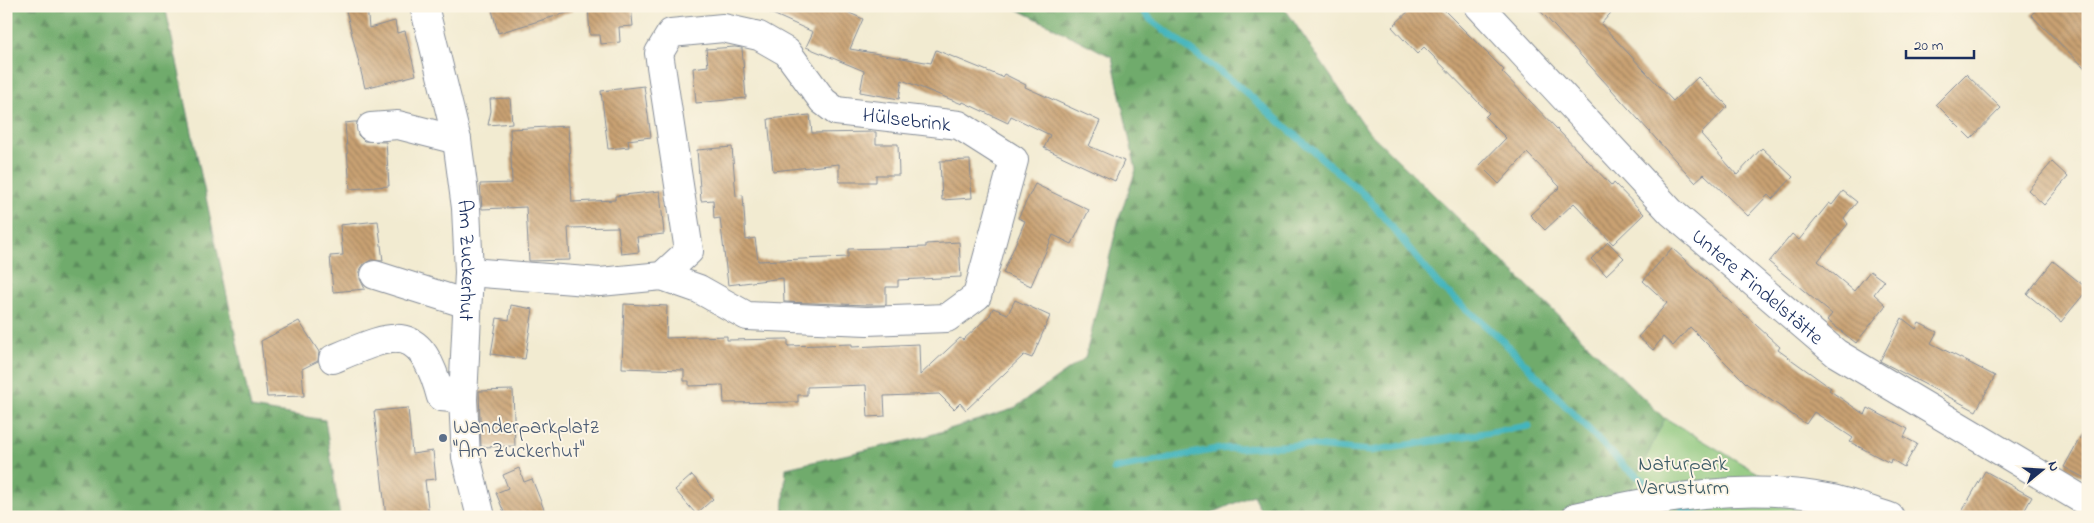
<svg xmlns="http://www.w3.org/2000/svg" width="2094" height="523" viewBox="0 0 2094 523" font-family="'Indie Flower',sans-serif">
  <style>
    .forest { fill: url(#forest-firs); stroke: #466d65 }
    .park { fill: #8bc67c; stroke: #537a6d }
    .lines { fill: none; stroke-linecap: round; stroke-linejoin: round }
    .stream { stroke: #45b5bd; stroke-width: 7 }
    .building { fill: url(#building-back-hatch) }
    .minor-casing { stroke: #868d98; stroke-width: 30 }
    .minor { stroke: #fff; stroke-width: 28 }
    .service-dot { fill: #5c6f8a; stroke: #fcf5e5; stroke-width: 2 }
    .labels { text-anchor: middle; stroke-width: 4; stroke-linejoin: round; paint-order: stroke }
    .street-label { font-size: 21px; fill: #1b2f5e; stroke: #fcf5e5 }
    .service-label { font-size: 21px; fill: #4e5e75; stroke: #fcf5e5; text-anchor: start }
    .park-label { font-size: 21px; fill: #3d5c67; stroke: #fcf5e5 }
  </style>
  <defs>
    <pattern id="forest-firs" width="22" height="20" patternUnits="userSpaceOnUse" patternTransform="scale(1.25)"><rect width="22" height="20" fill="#70ab6c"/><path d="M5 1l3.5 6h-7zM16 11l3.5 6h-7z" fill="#5b8c5c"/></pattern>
    <pattern id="building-back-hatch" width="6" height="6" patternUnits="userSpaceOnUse" patternTransform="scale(1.25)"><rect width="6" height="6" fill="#c9a172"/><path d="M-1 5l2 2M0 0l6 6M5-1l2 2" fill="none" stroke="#a28461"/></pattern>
  </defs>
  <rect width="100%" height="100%" fill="#fcf5e5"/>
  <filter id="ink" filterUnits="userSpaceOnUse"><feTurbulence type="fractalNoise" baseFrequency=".02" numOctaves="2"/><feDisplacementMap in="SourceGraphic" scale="10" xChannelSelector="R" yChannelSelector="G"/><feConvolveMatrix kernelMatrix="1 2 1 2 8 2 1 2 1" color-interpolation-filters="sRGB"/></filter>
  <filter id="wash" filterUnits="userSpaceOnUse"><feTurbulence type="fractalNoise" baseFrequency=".0096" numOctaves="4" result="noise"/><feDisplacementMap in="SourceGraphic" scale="20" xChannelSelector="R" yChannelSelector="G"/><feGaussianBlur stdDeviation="1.12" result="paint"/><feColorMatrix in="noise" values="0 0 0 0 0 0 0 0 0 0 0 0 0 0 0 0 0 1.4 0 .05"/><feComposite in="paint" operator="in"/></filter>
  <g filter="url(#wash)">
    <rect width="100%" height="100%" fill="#f2ebd1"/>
    <g class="forest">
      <polygon points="6,6 165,6 251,408 325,420 340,517 6,517"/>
      <polygon points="1011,6 1283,6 1368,131 1664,418 1783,488 1855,517 1264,517 1253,495 1203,517 783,517 786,468 924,437 1013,409 1085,358 1119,218 1136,170 1112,57"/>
    </g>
    <polygon class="park" points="1665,418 1783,488 1855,517 1610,517 1628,495"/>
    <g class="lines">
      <g class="stream">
        <polyline points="1139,6 1151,20 1235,83 1369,199 1438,284 1501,339 1626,468 1649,484"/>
        <polyline points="1114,469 1217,449 1303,445 1370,451 1529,426"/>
        <polyline points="1682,508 1700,517"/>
      </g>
    </g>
    <g id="blocks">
      <g class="building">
        <polygon points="345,6 367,6 369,28 395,21 397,33 405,31 416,75 365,88"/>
        <polygon points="491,6 572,6 573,11 498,33"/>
        <polygon points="588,6 631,6 633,26 619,27 620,42 601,44 600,35 590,35"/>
        <polygon points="755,6 834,6 863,19 850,49 931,63 936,50 1002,77 1004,74 1026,85 1025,87 1100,121 1089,146 1124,161 1115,181 1044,148 1050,135 1011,116 1008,123 963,102 962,104 902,80 899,99 860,92 864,71 806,47 813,32"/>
        <polygon points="1414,6 1440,6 1504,70 1502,72 1612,186 1614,183 1644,214 1613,244 1574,203 1545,230 1530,215 1560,187 1527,153 1499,184 1480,165 1506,138 1485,117 1489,113 1424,47 1417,54 1392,27"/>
        <polygon points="1536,6 1617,6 1601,24 1673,101 1698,77 1728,106 1701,134 1737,175 1762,148 1793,177 1772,199 1768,195 1748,216 1704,174 1695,182"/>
        <polygon points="2040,6 2088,6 2088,71 2031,15"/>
        <polygon points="735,47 742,48 746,98 696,103 693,68 708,66 706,49"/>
        <polygon points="1966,74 2001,108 1971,139 1936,104"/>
        <polygon points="644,86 651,137 628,140 629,147 608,149 601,91"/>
        <polygon points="510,98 512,123 488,125 491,111 490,99"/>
        <polygon points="810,115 812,133 876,132 876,144 898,144 899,175 876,175 876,182 839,182 839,164 773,171 768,119"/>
        <polygon points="354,122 357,122 358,135 364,141 386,142 389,186 350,189 345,123"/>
        <polygon points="568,126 572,202 615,200 615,196 660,191 664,234 637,237 639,252 621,254 618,227 568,228 570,260 529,261 526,207 482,209 480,184 512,183 510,129"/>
        <polygon points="732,147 736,196 743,195 746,240 755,238 758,261 848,257 848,249 926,247 926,244 959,242 961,277 898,280 898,287 886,287 886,305 867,305 784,302 783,278 728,285 720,218 714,219 713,200 701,201 697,150"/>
        <polygon points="970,160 972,198 942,200 940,161"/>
        <polygon points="2052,162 2068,177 2044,205 2028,190"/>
        <polygon points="1035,184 1089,210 1072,244 1053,235 1031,286 1003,273 1025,221 1018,218"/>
        <polygon points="1843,191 1857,202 1844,218 1848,224 1818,261 1854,291 1870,271 1884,281 1874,294 1886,305 1856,343 1827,320 1832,314 1769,262 1792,234 1799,240 1829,203 1832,205"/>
        <polygon points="378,221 383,261 371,260 364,264 360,270 360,279 365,289 333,292 330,256 343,255 340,225"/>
        <polygon points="1608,242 1624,258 1606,275 1591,259"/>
        <polygon points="1672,248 1780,347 1778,350 1831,388 1829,390 1865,415 1868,408 1908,429 1904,437 1917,444 1904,467 1891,459 1890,463 1850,442 1853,438 1814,412 1806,424 1747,384 1690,327 1673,346 1663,337 1653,350 1638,337 1667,303 1643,281"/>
        <polygon points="2053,261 2088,289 2061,322 2027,294"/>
        <polygon points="1015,300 1050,316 1032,358 1024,355 966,410 960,403 954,409 939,394 884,396 885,416 868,417 866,385 807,387 807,395 798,395 798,402 724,403 723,385 689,386 689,381 684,381 684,370 622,368 624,304 667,306 666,338 727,336 727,340 788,339 788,346 852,344 852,347 919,344 920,375 960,338 963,340 990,315 993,308 1008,314"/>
        <polygon points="511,305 533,309 525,359 491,354 497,318 509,320"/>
        <polygon points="1902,318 1916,329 1919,323 1937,332 1931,343 1995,376 1976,411 1880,361"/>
        <polygon points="299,321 319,352 318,361 302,369 304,396 267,397 261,341"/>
        <polygon points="513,390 515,446 481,447 479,391"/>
        <polygon points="408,408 412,454 433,451 436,479 425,480 429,517 386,517 374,411"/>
        <polygon points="2088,423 2088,480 2064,467"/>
        <polygon points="519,468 524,482 532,479 547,517 506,517 496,493 508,488 503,475"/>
        <polygon points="1985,471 2032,497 2021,517 1959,517"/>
        <polygon points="692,475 713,499 696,514 675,490"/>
      </g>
    </g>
  </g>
  <g filter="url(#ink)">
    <use href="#blocks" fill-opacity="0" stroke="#868d98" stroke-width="1"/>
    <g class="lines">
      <defs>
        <g id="minor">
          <path id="s1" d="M 424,6 L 457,140 L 466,208 L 469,272 L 463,399 L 466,457 L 481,517"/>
          <path id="s2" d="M 1479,6 L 1671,212 L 1836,353 L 2088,503"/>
          <polyline points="371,127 398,125 457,140"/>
          <path id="s3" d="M 469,272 L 600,282 L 662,276 L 689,251 L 659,53 L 671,33 L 723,28 L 759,36 L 787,52 L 823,101 L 836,111 L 959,125 L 1014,160 L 977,296 L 947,318 L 867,321 L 747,316 L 699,289 L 662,276"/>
          <polyline points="375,275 467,304"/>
          <path d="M 333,359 C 395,333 420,320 441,397 L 463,399"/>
          <path d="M 1576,517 C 1660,498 1745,481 1832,499 C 1851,503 1871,511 1890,517"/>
        </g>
      </defs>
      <use href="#minor" class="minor-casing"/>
      <use href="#minor" class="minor"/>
    </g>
  </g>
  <circle class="service-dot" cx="443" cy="438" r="5"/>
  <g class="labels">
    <g class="street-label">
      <text dy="7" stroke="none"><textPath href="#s3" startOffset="724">Hülsebrink</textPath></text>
      <text dy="7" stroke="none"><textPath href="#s1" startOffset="259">Am Zuckerhut</textPath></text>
      <text dy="7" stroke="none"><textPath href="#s2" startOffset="396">Untere Findelstätte</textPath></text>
    </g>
    <g class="service-label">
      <text x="453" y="433">Wanderparkplatz<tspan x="453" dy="24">"Am Zuckerhut"</tspan></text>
    </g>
    <g class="park-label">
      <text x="1683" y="470">Naturpark<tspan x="1683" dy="24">Varusturm</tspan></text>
    </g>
  </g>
  <rect width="2094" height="523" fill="none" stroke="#fcf5e5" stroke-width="25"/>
  <g transform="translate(2042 470) rotate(72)" stroke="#fcf5e5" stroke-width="4" paint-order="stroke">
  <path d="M0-4L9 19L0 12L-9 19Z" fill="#1b2f5e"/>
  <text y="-8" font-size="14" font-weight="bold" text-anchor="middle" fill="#1b2f5e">N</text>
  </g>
  <path d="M1906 50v8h68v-8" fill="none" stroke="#1b2f5e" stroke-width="2.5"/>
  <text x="1914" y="50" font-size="15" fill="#1b2f5e" stroke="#fcf5e5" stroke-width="4" paint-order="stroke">20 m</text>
</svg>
